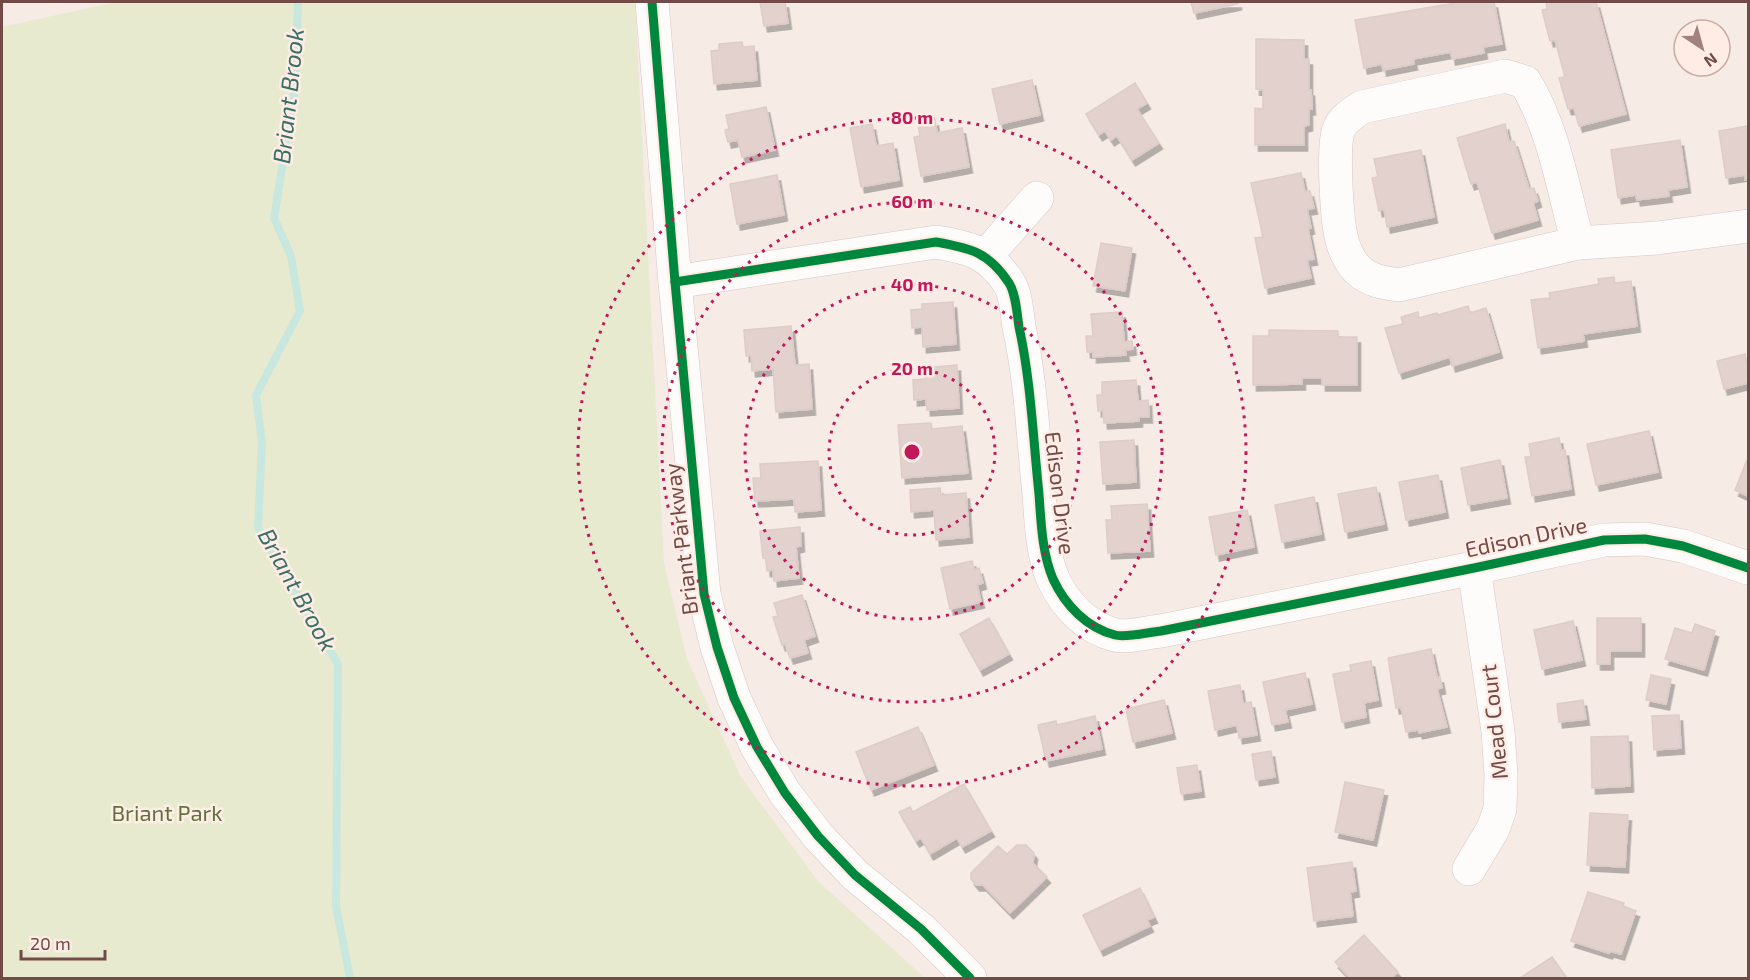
<svg xmlns="http://www.w3.org/2000/svg" width="1750" height="980" viewBox="0 0 1750 980" font-family="'Exo 2',sans-serif">
  <style>
    .green { fill: #e8ead0 }
    .lines { fill: none; stroke-linecap: round; stroke-linejoin: round }
    .stream { stroke: #c8e7df; stroke-width: 8 }
    .building { fill: #e2d1cd; stroke: #deccc8; stroke-width: 1.5; filter: url(#shadow) }
    .minor-casing { stroke: #d7c7c4; stroke-width: 34 }
    .minor { stroke: #fefcfb; stroke-width: 33 }
    .cycleway-casing { stroke: #ffede5; stroke-width: 13 }
    .cycleway { stroke: #00873e; stroke-width: 9 }
    .ring { fill: none; stroke: #c2185b; stroke-width: 3; stroke-dasharray: 3 6 }
    .labels { text-anchor: middle; stroke-width: 5; stroke-linejoin: round; paint-order: stroke }
    .street-label { font-size: 22px; fill: #724a47; stroke: #ffede5 }
    .park-label { font-size: 22px; fill: #5d723d; stroke: #ffede5 }
    .water-label { font-size: 24px; font-style: italic; fill: #397169; stroke: #ffede5 }
    .centre { fill: #c2185b; stroke: #ffede5; stroke-width: 3 }
    .ring-label { font-size: 18px; text-anchor: middle; font-weight: bold; fill: #c2185b; stroke: #ffede5; stroke-width: 5; stroke-linejoin: round; paint-order: stroke }
  </style>
  <defs>
    <filter id="shadow"><feDropShadow dx="3.5" dy="6" stdDeviation="0" flood-color="#0004"/></filter>
  </defs>
  <rect width="100%" height="100%" fill="#f6ebe5"/>
  <polygon class="green" points="116,2 635,2 664,563 687,659 741,777 818,881 925,978 2,978 2,27"/>
  <g class="lines">
    <polyline class="stream" points="298,2 295,88 274,218 291,256 300,311 256,395 262,442 258,528 338,664 336,906 350,978"/>
  </g>
  <g class="building">
    <polygon points="760,2 785,2 788,23 764,26"/>
    <polygon points="1191,2 1238,2 1238,4 1194,13"/>
    <polygon points="1461,2 1494,2 1502,44 1483,47 1484,53 1452,59 1451,52 1413,59 1414,64 1383,70 1382,64 1364,68 1355,20"/>
    <polygon points="1546,2 1596,2 1626,114 1579,126 1574,108 1568,109 1559,78 1565,77 1555,40 1550,41 1542,10 1547,9"/>
    <polygon points="1256,39 1304,40 1304,59 1309,59 1309,90 1311,90 1312,109 1309,109 1309,125 1304,126 1304,145 1255,145 1255,108 1263,109 1263,90 1256,89"/>
    <polygon points="742,42 743,47 754,46 757,80 714,84 711,51 719,50 719,44"/>
    <polygon points="1032,80 1040,115 1000,124 992,89"/>
    <polygon points="1135,83 1147,103 1137,109 1159,143 1132,160 1117,136 1111,140 1105,131 1099,135 1086,114"/>
    <polygon points="766,107 775,150 742,157 738,140 728,142 725,130 729,129 726,115"/>
    <polygon points="935,120 937,133 962,128 969,167 921,176 914,137 920,136 918,124"/>
    <polygon points="872,124 876,146 893,143 899,180 861,187 850,128"/>
    <polygon points="1505,124 1509,142 1514,141 1529,189 1534,188 1538,201 1533,203 1538,220 1492,233 1477,182 1471,184 1457,138"/>
    <polygon points="1748,126 1748,180 1745,180 1745,175 1726,178 1719,131"/>
    <polygon points="1680,140 1687,187 1668,190 1669,196 1637,200 1636,195 1618,198 1611,150"/>
    <polygon points="1421,150 1434,217 1387,227 1384,209 1379,211 1372,178 1378,177 1374,159"/>
    <polygon points="1301,173 1305,192 1310,191 1314,208 1307,209 1311,228 1308,229 1314,259 1307,260 1311,278 1265,288 1255,238 1263,237 1251,183"/>
    <polygon points="777,175 784,215 737,224 730,184"/>
    <polygon points="1101,243 1132,248 1125,291 1093,286"/>
    <polygon points="1614,277 1615,283 1631,281 1637,326 1583,334 1584,341 1538,348 1531,300 1550,298 1549,293 1599,284 1598,279"/>
    <polygon points="953,302 956,344 923,347 922,327 912,328 911,310 922,309 922,304"/>
    <polygon points="1468,306 1470,313 1486,308 1499,352 1452,366 1450,357 1399,373 1385,328 1403,324 1401,317 1418,312 1419,318 1437,313 1438,315"/>
    <polygon points="1122,312 1124,342 1132,341 1133,349 1125,350 1126,355 1093,357 1093,352 1087,352 1086,336 1093,336 1091,314"/>
    <polygon points="791,326 795,365 809,364 812,409 776,412 773,369 752,371 751,356 746,356 744,330"/>
    <polygon points="1269,330 1338,331 1338,337 1357,337 1357,385 1322,385 1322,378 1302,378 1302,384 1253,385 1253,336 1269,336"/>
    <polygon points="1745,354 1748,370 1748,383 1724,389 1717,361"/>
    <polygon points="957,365 959,408 927,410 926,399 914,400 913,380 925,379 924,368"/>
    <polygon points="1136,380 1138,401 1148,400 1149,417 1139,417 1139,421 1104,423 1103,411 1098,411 1097,395 1102,395 1102,382"/>
    <polygon points="931,423 932,429 962,426 968,473 902,478 898,425"/>
    <polygon points="1649,431 1658,472 1596,485 1587,444"/>
    <polygon points="1559,438 1561,450 1565,450 1571,489 1532,496 1525,457 1531,457 1529,444"/>
    <polygon points="1134,440 1136,482 1103,484 1100,442"/>
    <polygon points="1500,460 1507,498 1468,505 1461,468"/>
    <polygon points="1747,460 1748,460 1748,496 1735,490"/>
    <polygon points="818,461 821,510 795,512 794,499 755,501 753,478 761,478 760,464"/>
    <polygon points="1438,475 1445,512 1406,520 1399,482"/>
    <polygon points="1376,487 1384,524 1345,532 1338,494"/>
    <polygon points="940,488 941,495 966,493 969,537 936,540 934,510 911,512 910,490"/>
    <polygon points="1314,497 1321,534 1282,542 1275,505"/>
    <polygon points="1147,504 1150,551 1108,553 1106,520 1112,520 1111,506"/>
    <polygon points="1247,510 1254,547 1216,555 1209,517"/>
    <polygon points="800,527 801,546 796,547 799,578 774,581 773,570 767,571 766,558 763,558 760,531"/>
    <polygon points="972,561 974,570 979,568 983,583 977,585 981,602 950,609 941,568"/>
    <polygon points="802,595 815,636 804,640 808,653 790,658 785,644 782,645 773,617 778,616 774,603"/>
    <polygon points="989,618 1009,654 980,670 960,634"/>
    <polygon points="1597,618 1641,618 1641,651 1610,651 1610,664 1597,664"/>
    <polygon points="1573,621 1582,660 1542,669 1534,630"/>
    <polygon points="1695,624 1715,631 1704,670 1665,659 1675,628 1692,633"/>
    <polygon points="1431,649 1437,677 1440,677 1442,688 1437,689 1447,727 1419,733 1418,730 1406,732 1401,707 1396,708 1388,658"/>
    <polygon points="1371,661 1378,700 1364,703 1366,717 1342,722 1333,674 1351,671 1350,665"/>
    <polygon points="1305,673 1312,704 1285,710 1288,722 1272,725 1263,682"/>
    <polygon points="1651,675 1671,679 1666,704 1646,700"/>
    <polygon points="1240,685 1243,704 1251,702 1257,735 1239,738 1237,725 1215,730 1208,691"/>
    <polygon points="1164,700 1172,733 1133,742 1126,709"/>
    <polygon points="1583,700 1586,719 1559,722 1557,704"/>
    <polygon points="1679,715 1681,748 1654,750 1652,716"/>
    <polygon points="1095,716 1102,749 1046,761 1038,725 1056,721 1057,725"/>
    <polygon points="918,727 934,765 871,790 856,752"/>
    <polygon points="1628,736 1630,786 1592,788 1591,737"/>
    <polygon points="1271,751 1275,777 1256,780 1252,754"/>
    <polygon points="1197,765 1201,791 1181,794 1177,768"/>
    <polygon points="1345,782 1384,790 1373,840 1335,832"/>
    <polygon points="964,784 991,831 962,847 957,838 930,854 921,838 916,841 899,812 910,807 913,812"/>
    <polygon points="1590,813 1628,815 1625,867 1587,865"/>
    <polygon points="1017,845 1026,845 1034,853 1033,863 1047,877 1010,913 983,885 976,885 971,879 971,873 998,846 1007,854"/>
    <polygon points="1352,862 1356,891 1350,892 1353,916 1314,921 1307,868"/>
    <polygon points="1140,888 1154,917 1147,920 1150,926 1100,950 1083,915"/>
    <polygon points="1588,892 1624,903 1623,906 1636,911 1621,954 1610,951 1609,953 1571,941"/>
    <polygon points="1364,935 1398,972 1392,978 1350,978 1335,962"/>
    <polygon points="1552,957 1567,978 1520,978"/>
  </g>
  <g class="lines">
    <defs>
      <g id="minor">
        <polyline points="652,2 675,282 704,594 717,647 734,698 757,747 785,793 818,836 855,875 921,929 970,978"/>
        <path d="M 1505,76 L 1525,82 C 1554,129 1563,189 1578,243 L 1399,285 C 1384,283 1369,281 1357,269 C 1349,261 1343,247 1341,236 C 1337,218 1332,145 1339,129 C 1343,119 1353,113 1362,107 Z"/>
        <polyline points="1578,243 1657,238 1748,226"/>
        <polyline points="985,257 1037,198"/>
        <path d="M 675,282 L 936,242 C 970,248 989,252 1009,283 C 1016,294 1017,314 1019,327 C 1031,381 1033,438 1039,494 C 1041,522 1042,553 1053,579 C 1065,605 1087,628 1115,635 C 1126,638 1149,632 1161,631 L 1474,568 L 1604,540 L 1645,539 L 1683,546 L 1748,568"/>
        <polyline points="1469,869 1493,829 1500,809 1501,775 1498,731 1474,568"/>
      </g>
    </defs>
    <use href="#minor" class="minor-casing"/>
    <use href="#minor" class="minor"/>
    <defs>
      <g id="cycleway">
        <polyline points="652,2 675,282 704,594 717,647 734,698 757,747 785,793 818,836 855,875 921,929 970,978"/>
        <path d="M 675,282 L 936,242 C 970,248 989,252 1009,283 C 1016,294 1017,314 1019,327 C 1031,381 1033,438 1039,494 C 1041,522 1042,553 1053,579 C 1065,605 1087,628 1115,635 C 1126,638 1149,632 1161,631 L 1474,568 L 1604,540 L 1645,539 L 1683,546 L 1748,568"/>
      </g>
    </defs>
    <use href="#cycleway" class="cycleway-casing"/>
    <use href="#cycleway" class="cycleway"/>
  </g>
  <g class="ring">
    <circle cx="912" cy="452" r="83"/>
    <circle cx="912" cy="452" r="167"/>
    <circle cx="912" cy="452" r="250"/>
    <circle cx="912" cy="452" r="334"/>
  </g>
  <g class="labels">
    <g class="street-label">
      <text transform="translate(1060 493) rotate(83)" y="8">Edison Drive</text>
      <text transform="translate(1526 537) rotate(-12)" y="8">Edison Drive</text>
      <text transform="translate(681 539) rotate(-97)" y="8">Briant Parkway</text>
      <text transform="translate(1494 722) rotate(-96)" y="8">Mead Court</text>
    </g>
    <g class="park-label">
      <text x="167" y="821">Briant Park</text>
    </g>
    <g class="water-label">
      <text transform="translate(289 96) rotate(-84)" y="8">Briant Brook</text>
      <text transform="translate(297 590) rotate(61)" y="8">Briant Brook</text>
    </g>
  </g>
  <circle cx="912" cy="452" r="9" class="centre"/>
  <g class="ring-label">
    <text x="912" y="124">80 m</text>
    <text x="912" y="208">60 m</text>
    <text x="912" y="291">40 m</text>
    <text x="912" y="375">20 m</text>
  </g>
  <rect width="1750" height="980" fill="none" stroke="#724a47" stroke-width="6"/>
  <g transform="translate(1702 48) rotate(144)"><circle r="28" fill="#ffede5" stroke="#c7aca6" stroke-width="1.5"/>
  <path d="M0-4.5L10 22L0 15L-10 22Z" fill="#a0827e"/>
  <text y="-9" font-size="16" font-weight="bold" text-anchor="middle" fill="#724a47">N</text>
  </g>
  <path d="M21 950v9h84v-9" fill="none" stroke="#724a47" stroke-width="3"/>
  <text x="30" y="950" font-size="18" fill="#724a47" stroke="#ffede5" stroke-width="4.5" paint-order="stroke">20 m</text>
</svg>
